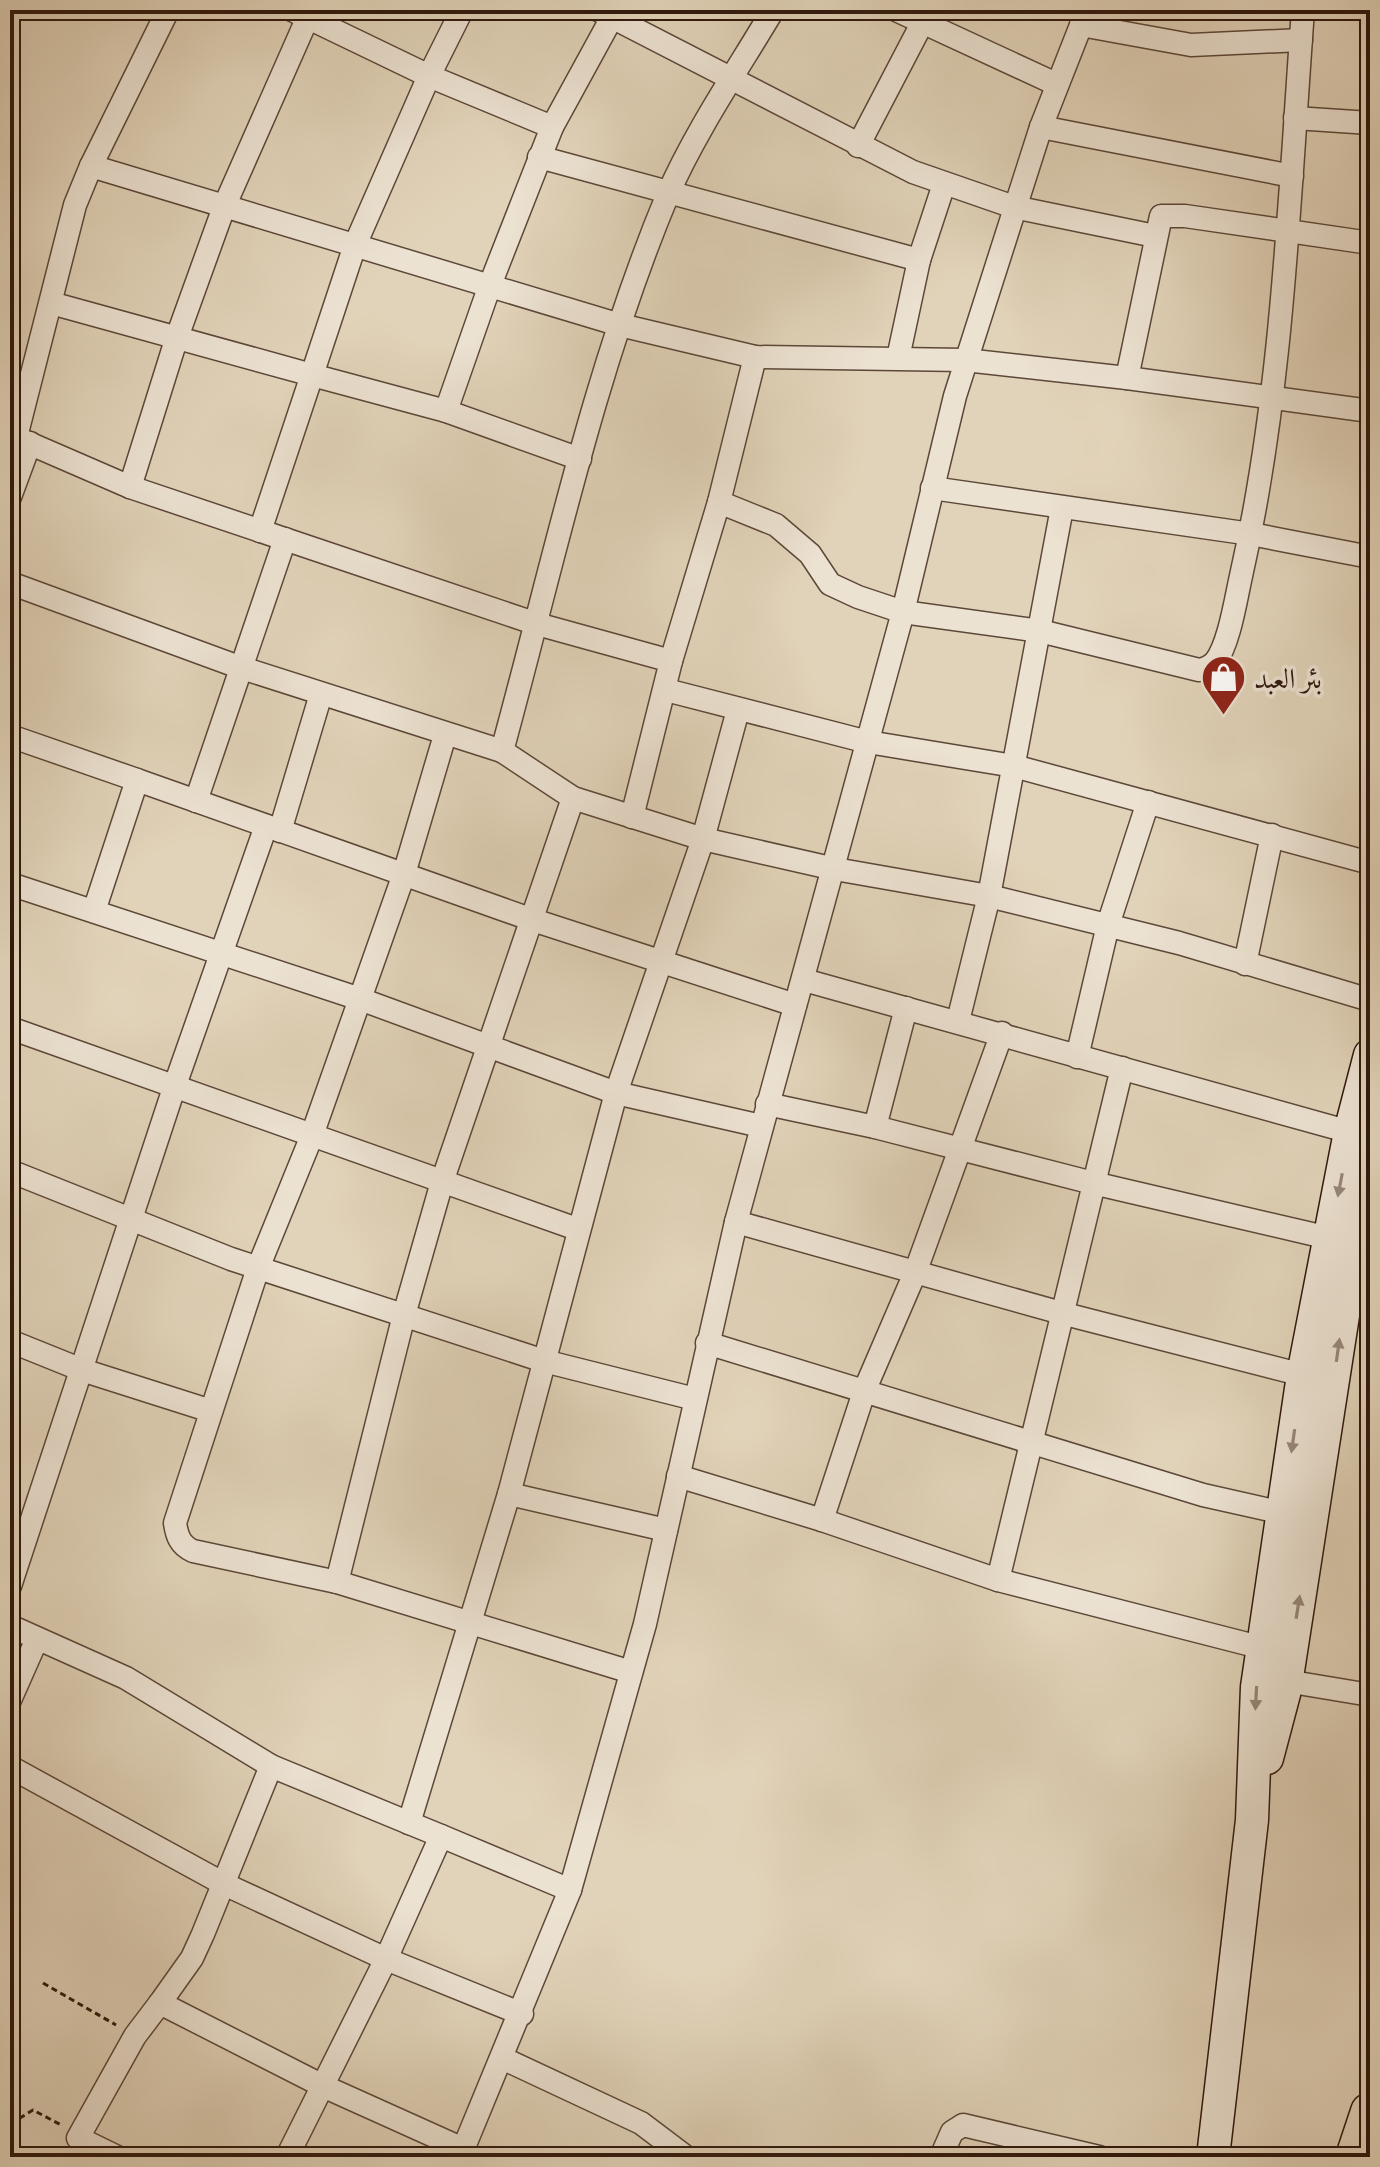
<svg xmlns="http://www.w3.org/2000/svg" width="1380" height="2167" viewBox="0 0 1380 2167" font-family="'IM FELL DW Pica',Amiri,serif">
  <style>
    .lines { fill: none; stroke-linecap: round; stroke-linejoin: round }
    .minor-casing { stroke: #5c4738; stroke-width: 25 }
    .secondary-casing { stroke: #2f180d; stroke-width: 35 }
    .trunk-casing { stroke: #2f180d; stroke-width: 41 }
    .path { stroke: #2f180d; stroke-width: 3; stroke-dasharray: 6 4; stroke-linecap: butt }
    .minor { stroke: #ece2d2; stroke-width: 22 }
    .secondary { stroke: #ece2d2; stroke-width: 32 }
    .trunk { stroke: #e1d3b9; stroke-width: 38 }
    .oneway { fill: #978779 }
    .labels { text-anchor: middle; stroke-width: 7; stroke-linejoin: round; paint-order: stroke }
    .poi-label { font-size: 28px; fill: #2f180d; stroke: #ece2d2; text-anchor: start }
  </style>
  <rect width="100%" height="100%" fill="#e1d3b9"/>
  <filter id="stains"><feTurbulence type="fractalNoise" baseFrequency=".0025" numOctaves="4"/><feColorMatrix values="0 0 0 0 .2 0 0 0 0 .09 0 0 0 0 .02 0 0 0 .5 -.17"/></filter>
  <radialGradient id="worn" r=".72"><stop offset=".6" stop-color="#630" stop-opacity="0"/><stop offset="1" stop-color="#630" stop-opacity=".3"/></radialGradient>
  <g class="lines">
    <defs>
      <g id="minor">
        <polyline points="292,10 429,76 552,127"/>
        <polyline points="462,10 429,76 355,245 312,375 446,411 490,285 552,127 616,10"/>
        <polyline points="598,10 913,172 1014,207 1155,236"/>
        <path d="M 773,10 C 738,69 695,132 668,194 C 593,373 553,565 502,751 L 573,798 L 703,839 L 835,869 L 989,896 L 1179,943 L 1370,1000"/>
        <polyline points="896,10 1056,84"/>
        <polyline points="1081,25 1191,45 1301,40"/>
        <polyline points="1295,118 1370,123"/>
        <polyline points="1041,127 1292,176"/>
        <polyline points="858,146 929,10"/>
        <polyline points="539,157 919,260"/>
        <polyline points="91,166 620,325 755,357 965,360 1127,378 1370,411"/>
        <polyline points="51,303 312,375 260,531"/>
        <path d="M 755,357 L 719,502 L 776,525 L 810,554 L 830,584 L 858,597 L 903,612 L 1040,631 L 1199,670 C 1206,669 1210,667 1215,662 C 1229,645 1236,598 1241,576 C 1283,391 1289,198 1303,10"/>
        <polyline points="898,358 919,260 944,184"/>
        <polyline points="1127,378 1161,216 1185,216 1370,243"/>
        <polyline points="446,411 580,459"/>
        <polyline points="10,435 130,487 537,624 671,661"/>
        <polyline points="16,437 75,205 91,166 168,10"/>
        <polyline points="130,487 176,340 224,207 311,10"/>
        <polyline points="932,488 1251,534 1370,557"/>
        <polyline points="10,497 30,443"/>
        <polyline points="10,583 239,667 502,751"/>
        <polyline points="666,690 868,742 1014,766 1370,863"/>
        <path d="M 445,735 L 404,874 L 311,1138 L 258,1268 L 175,1523 C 177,1536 180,1545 193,1551 L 337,1582 L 631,1672"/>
        <polyline points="10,736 137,780"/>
        <polyline points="196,801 285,539"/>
        <polyline points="632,817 671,661 719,502"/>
        <polyline points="280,831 321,694"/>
        <polyline points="10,884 360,999 616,1093 761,1126"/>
        <polyline points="94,911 137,780 533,920 795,1005"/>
        <polyline points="1245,964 1272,835"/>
        <polyline points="804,980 1350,1132"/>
        <polyline points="958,1021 989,896 1062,508"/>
        <polyline points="10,1028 577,1229"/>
        <polyline points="1077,1057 1108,925 1148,802"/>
        <polyline points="767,1104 875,1127 1093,1183 1329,1238"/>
        <polyline points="875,1127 906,1008"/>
        <polyline points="10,1171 231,1259 544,1361 695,1399"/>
        <polyline points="736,1222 1065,1314 1303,1375"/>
        <polyline points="10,1341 82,1370 211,1411"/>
        <polyline points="707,1343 1203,1495 1283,1513"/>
        <polyline points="678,1476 822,1520 998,1580 1263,1648"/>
        <polyline points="509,1494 666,1530"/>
        <polyline points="822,1520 865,1389 915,1273 1002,1033"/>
        <polyline points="998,1580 1122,1068"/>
        <polyline points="337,1582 404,1315 442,1182 573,798"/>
        <polyline points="10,1586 174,1088 266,826"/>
        <polyline points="10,1626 126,1678 271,1766 441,1836"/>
        <polyline points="1286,1681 1370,1695"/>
        <polyline points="10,1700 37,1639"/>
        <polyline points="10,1767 224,1884 386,1959 522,2014"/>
        <polyline points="409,1823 509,1494 616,1093 703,839 738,710"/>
        <polyline points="160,2003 192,1958 203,1934 271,1766"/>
        <polyline points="502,2058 641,2123 686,2157"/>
        <polyline points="117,2157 78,2138 135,2036 160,2003 323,2086 463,2149"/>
        <polyline points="287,2157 386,1959 441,1836 570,1890"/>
        <polyline points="460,2157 570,1890 645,1624 736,1222 903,612 955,396 1041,127 1087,10"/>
        <polyline points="941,2157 952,2132 963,2125 1099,2157"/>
      </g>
      <g id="secondary">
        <polyline points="1267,1758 1285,1690 1350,1270 1370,1170"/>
        <polyline points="1213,2157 1252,1820 1257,1687 1303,1375 1350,1132 1370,1055"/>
      </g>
      <polyline id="trunk" points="1355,2157 1370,2112"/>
    </defs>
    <use href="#minor" class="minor-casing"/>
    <use href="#secondary" class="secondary-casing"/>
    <use href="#trunk" class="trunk-casing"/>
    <g class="path">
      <polyline points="43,1983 116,2025"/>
      <polyline points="10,2136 20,2118 33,2110 63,2126"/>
    </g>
    <use href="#minor" class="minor"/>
    <use href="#secondary" class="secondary"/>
    <use href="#trunk" class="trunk"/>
  </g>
  <defs><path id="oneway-solid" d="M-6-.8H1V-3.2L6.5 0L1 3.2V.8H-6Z" transform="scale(2)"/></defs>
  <g class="oneway">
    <use href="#oneway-solid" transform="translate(1340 1185) rotate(101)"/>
    <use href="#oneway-solid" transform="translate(1338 1350) rotate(-82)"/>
    <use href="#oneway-solid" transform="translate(1293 1441) rotate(98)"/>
    <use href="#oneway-solid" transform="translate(1298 1607) rotate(-81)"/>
    <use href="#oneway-solid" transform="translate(1256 1698) rotate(93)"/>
  </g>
  <defs>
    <symbol id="shop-pin" viewBox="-11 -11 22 30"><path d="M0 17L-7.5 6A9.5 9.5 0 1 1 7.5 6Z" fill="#8f2418" stroke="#ece2d2"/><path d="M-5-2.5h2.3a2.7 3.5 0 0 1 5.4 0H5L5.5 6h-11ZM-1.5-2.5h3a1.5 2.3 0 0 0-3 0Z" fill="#fff"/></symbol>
  </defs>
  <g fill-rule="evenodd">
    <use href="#shop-pin" x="1198" y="652" width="51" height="69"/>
  </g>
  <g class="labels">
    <g class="poi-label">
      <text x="1254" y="688">بئر العبد</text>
    </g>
  </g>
  <rect width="1380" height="2167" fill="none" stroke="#e1d3b9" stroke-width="40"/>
  <rect x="12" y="12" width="1356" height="2143" fill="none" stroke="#2f180d" stroke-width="4"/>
  <rect x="20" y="20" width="1340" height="2127" fill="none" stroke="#2f180d" stroke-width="2"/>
  <rect width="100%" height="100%" filter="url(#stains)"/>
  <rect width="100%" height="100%" fill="url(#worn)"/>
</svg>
